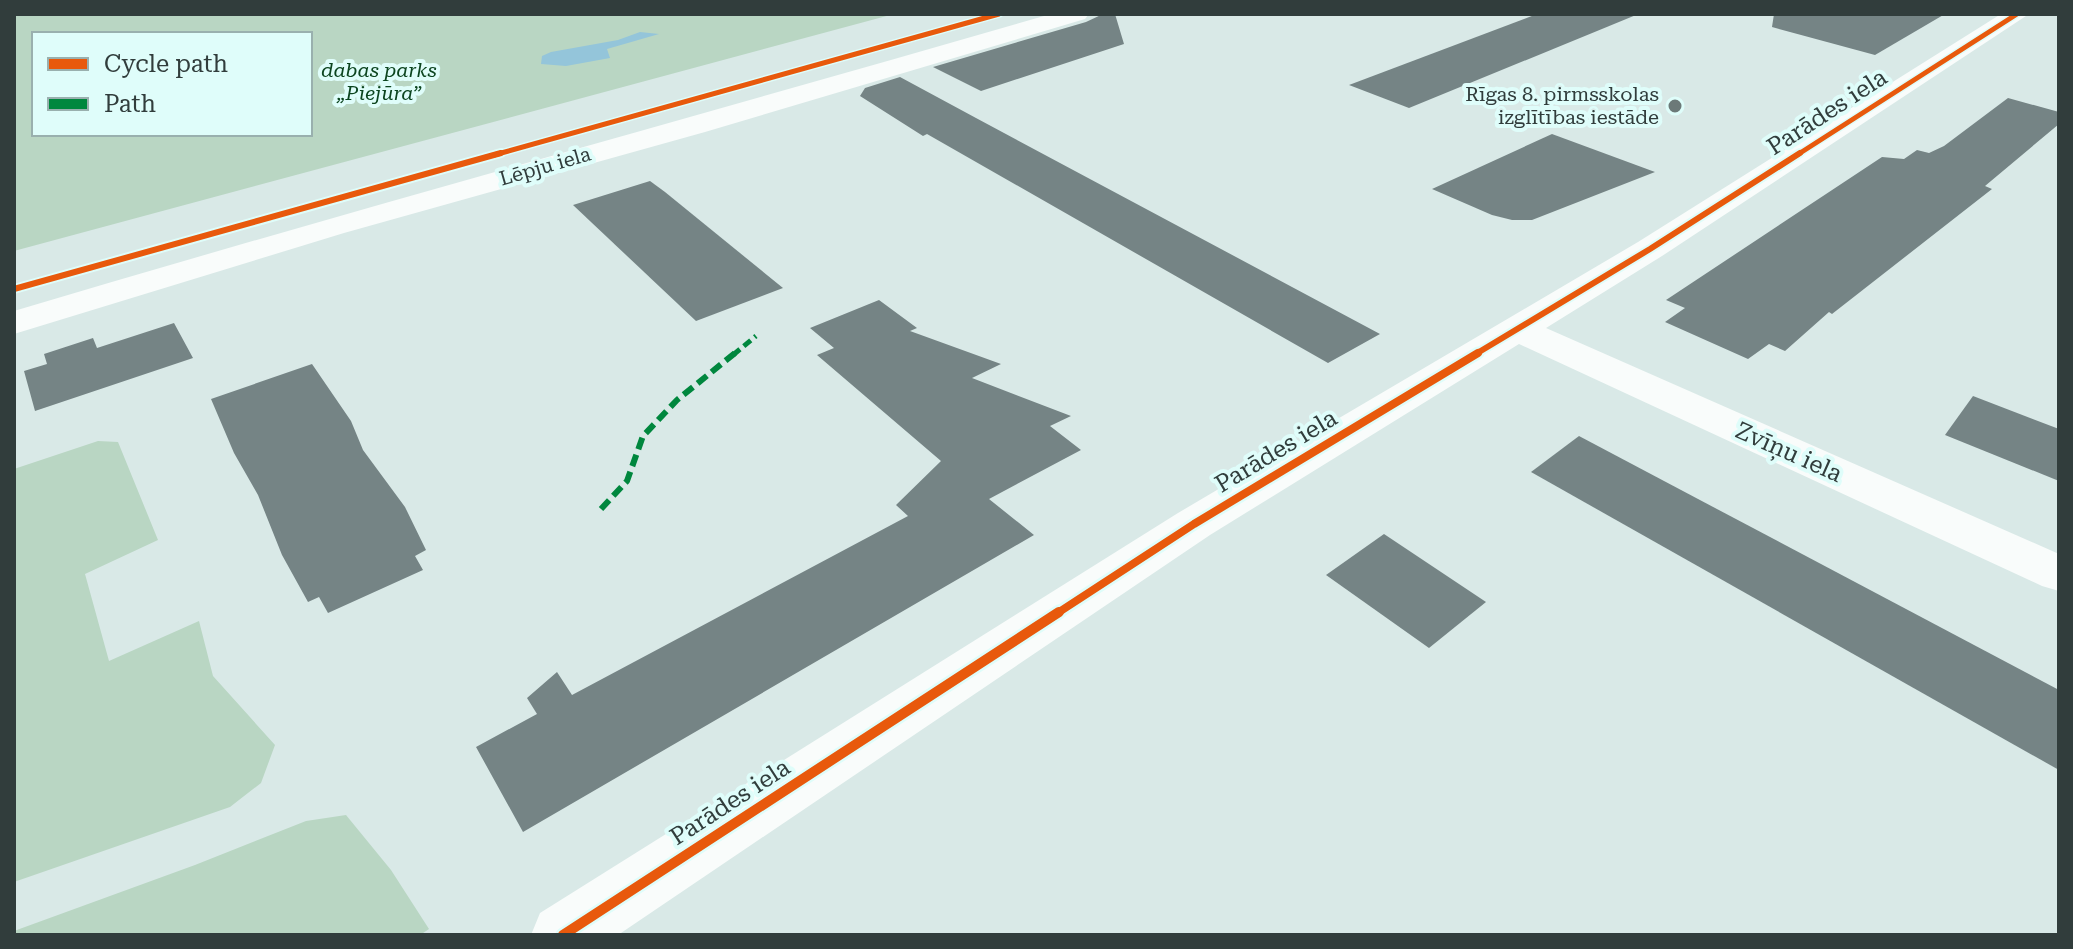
<svg xmlns="http://www.w3.org/2000/svg" width="2073" height="949" viewBox="0 0 2073 949" font-family="'Roboto Serif',serif">
  <style>
    .green { fill: #b9d6c3; fill-rule: evenodd }
    .water { fill: #94c5da }
    .building { fill: #758485 }
    .lines { fill: none; stroke-linecap: round; stroke-linejoin: round }
    .minor { fill: #f9fcfb; fill-rule: evenodd }
    .quiet-far1 { stroke: #00873e; stroke-width: 5; stroke-dasharray: 9 5; stroke-linecap: butt }
    .quiet { stroke: #00873e; stroke-width: 6; stroke-dasharray: 12 6; stroke-linecap: butt }
    .cycleway-far3-casing { stroke: #dffdfa; stroke-width: 8 }
    .cycleway-far2-casing { stroke: #dffdfa; stroke-width: 10 }
    .cycleway-far1-casing { stroke: #dffdfa; stroke-width: 13 }
    .cycleway-casing { stroke: #dffdfa; stroke-width: 15 }
    .cycleway-far3 { stroke: #e8590c; stroke-width: 5 }
    .cycleway-far2 { stroke: #e8590c; stroke-width: 6 }
    .cycleway-far1 { stroke: #e8590c; stroke-width: 8 }
    .cycleway { stroke: #e8590c; stroke-width: 10 }
    .poi-dot { fill: #6c7978; stroke: #dffdfa; stroke-width: 3 }
    .labels { text-anchor: middle; stroke-width: 8; stroke-linejoin: round; paint-order: stroke }
    .far-park-label { font-size: 20px; font-style: italic; fill: #0c451f; stroke: #dffdfa }
    .far-poi-label { font-size: 20px; fill: #313d3c; stroke: #dffdfa; text-anchor: end }
    .far-street-label { font-size: 20px; fill: #313d3c; stroke: #dffdfa }
    .street-label { font-size: 24px; fill: #313d3c; stroke: #dffdfa }
  </style>
  <rect width="100%" height="100%" fill="#d9e9e7"/>
  <g class="green">
    <path d="M 14,14 L 894,14 L 14,251 ZM 34,34 L 310,34 L 310,134 L 34,134 Z"/>
    <polygon points="98,441 118,442 158,540 85,574 109,661 199,621 213,676 275,745 261,783 230,807 14,882 14,469"/>
    <polygon points="346,815 391,870 429,929 420,935 14,935 14,931 195,865 306,821"/>
  </g>
  <polygon class="water" points="640,32 659,34 607,49 610,58 566,66 541,64 542,56 551,52 618,40"/>
  <g class="building">
    <polygon points="1103,14 1115,14 1124,44 981,91 933,67 1086,22"/>
    <polygon points="1537,14 1636,15 1409,108 1349,85"/>
    <polygon points="1774,14 1945,14 1875,55 1772,27"/>
    <polygon points="900,77 976,118 1380,334 1328,363 927,134 923,136 860,96 865,88"/>
    <polygon points="2008,98 2059,112 2059,124 1985,186 1992,189 1832,314 1829,312 1785,351 1769,344 1748,359 1665,322 1685,308 1666,300 1882,157 1904,159 1917,150 1929,153 1944,146"/>
    <polygon points="1552,134 1655,172 1532,220 1512,220 1492,215 1432,189"/>
    <polygon points="650,181 665,192 783,288 696,321 573,205"/>
    <polygon points="879,300 917,328 910,331 1001,364 972,378 1071,416 1050,426 1081,450 989,499 1034,535 523,832 476,747 537,714 527,698 557,672 572,695 908,516 896,505 941,461 817,355 834,348 810,328"/>
    <polygon points="174,323 193,358 35,411 24,371 47,364 44,354 93,338 97,348"/>
    <polygon points="312,364 351,421 363,450 405,507 426,550 415,556 423,570 328,613 319,597 308,602 282,555 258,495 234,453 211,399"/>
    <polygon points="1973,396 2059,429 2059,481 1945,435"/>
    <polygon points="1579,436 2059,690 2059,770 1531,472"/>
    <polygon points="1384,534 1486,602 1429,648 1326,575"/>
  </g>
  <g class="lines">
    <g class="minor">
      <path d="M 1051,14 L 1089,14 L 1085,19 L 705,132 L 344,233 L 14,334 L 14,311 C 359,208 706,114 1051,14 Z"/>
      <polygon points="2001,14 2029,14 1662,256 1546,328 2059,554 2059,591 2042,586 1519,344 1210,535 618,935 531,935 540,913 1178,513 1638,242"/>
    </g>
    <polyline class="quiet-far1" points="733,355 756,336"/>
    <polyline class="quiet" points="601,509 627,481 643,436 677,400 735,353"/>
    <defs>
      <g id="cycleway-far3">
        <polyline points="494,155 999,14"/>
        <polyline points="1797,155 2017,14"/>
      </g>
      <g id="cycleway-far2">
        <polyline points="14,289 501,153"/>
        <polyline points="1474,355 1650,249 1800,153"/>
      </g>
      <polyline id="cycleway-far1" points="1056,614 1194,524 1478,353"/>
      <polyline id="cycleway" points="563,935 1059,612"/>
    </defs>
    <use href="#cycleway-far3" class="cycleway-far3-casing"/>
    <use href="#cycleway-far2" class="cycleway-far2-casing"/>
    <use href="#cycleway-far1" class="cycleway-far1-casing"/>
    <use href="#cycleway" class="cycleway-casing"/>
    <use href="#cycleway-far3" class="cycleway-far3"/>
    <use href="#cycleway-far2" class="cycleway-far2"/>
    <use href="#cycleway-far1" class="cycleway-far1"/>
    <use href="#cycleway" class="cycleway"/>
  </g>
  <circle class="poi-dot" cx="1675" cy="106" r="8"/>
  <g class="labels">
    <g class="far-park-label">
      <text x="379" y="77">dabas parks<tspan x="379" dy="23">„Piejūra”</tspan></text>
    </g>
    <g class="far-poi-label">
      <text x="1659" y="101">Rīgas 8. pirmsskolas<tspan x="1659" dy="23">izglītības iestāde</tspan></text>
    </g>
    <g class="far-street-label">
      <text transform="translate(545 166) rotate(-16)" y="7">Lēpju iela</text>
    </g>
    <g class="street-label">
      <text transform="translate(1827 112) rotate(-33)" y="8">Parādes iela</text>
      <text transform="translate(1276 451) rotate(-31)" y="8">Parādes iela</text>
      <text transform="translate(1789 452) rotate(24)" y="8">Zvīņu iela</text>
      <text transform="translate(730 802) rotate(-33)" y="8">Parādes iela</text>
    </g>
  </g>
  <rect width="2073" height="949" fill="none" stroke="#313d3c" stroke-width="32"/>
  <rect x="32" y="32" width="280" height="104" fill="#dffdfa" stroke="#99b0ae" stroke-width="2"/>
  <rect x="48" y="58" width="40" height="12" fill="#e8590c" stroke="#99b0ae" stroke-width="2"/>
  <text x="104" y="72" font-size="24" fill="#313d3c">Cycle path</text>
  <rect x="48" y="98" width="40" height="12" fill="#00873e" stroke="#99b0ae" stroke-width="2"/>
  <text x="104" y="112" font-size="24" fill="#313d3c">Path</text>
</svg>
